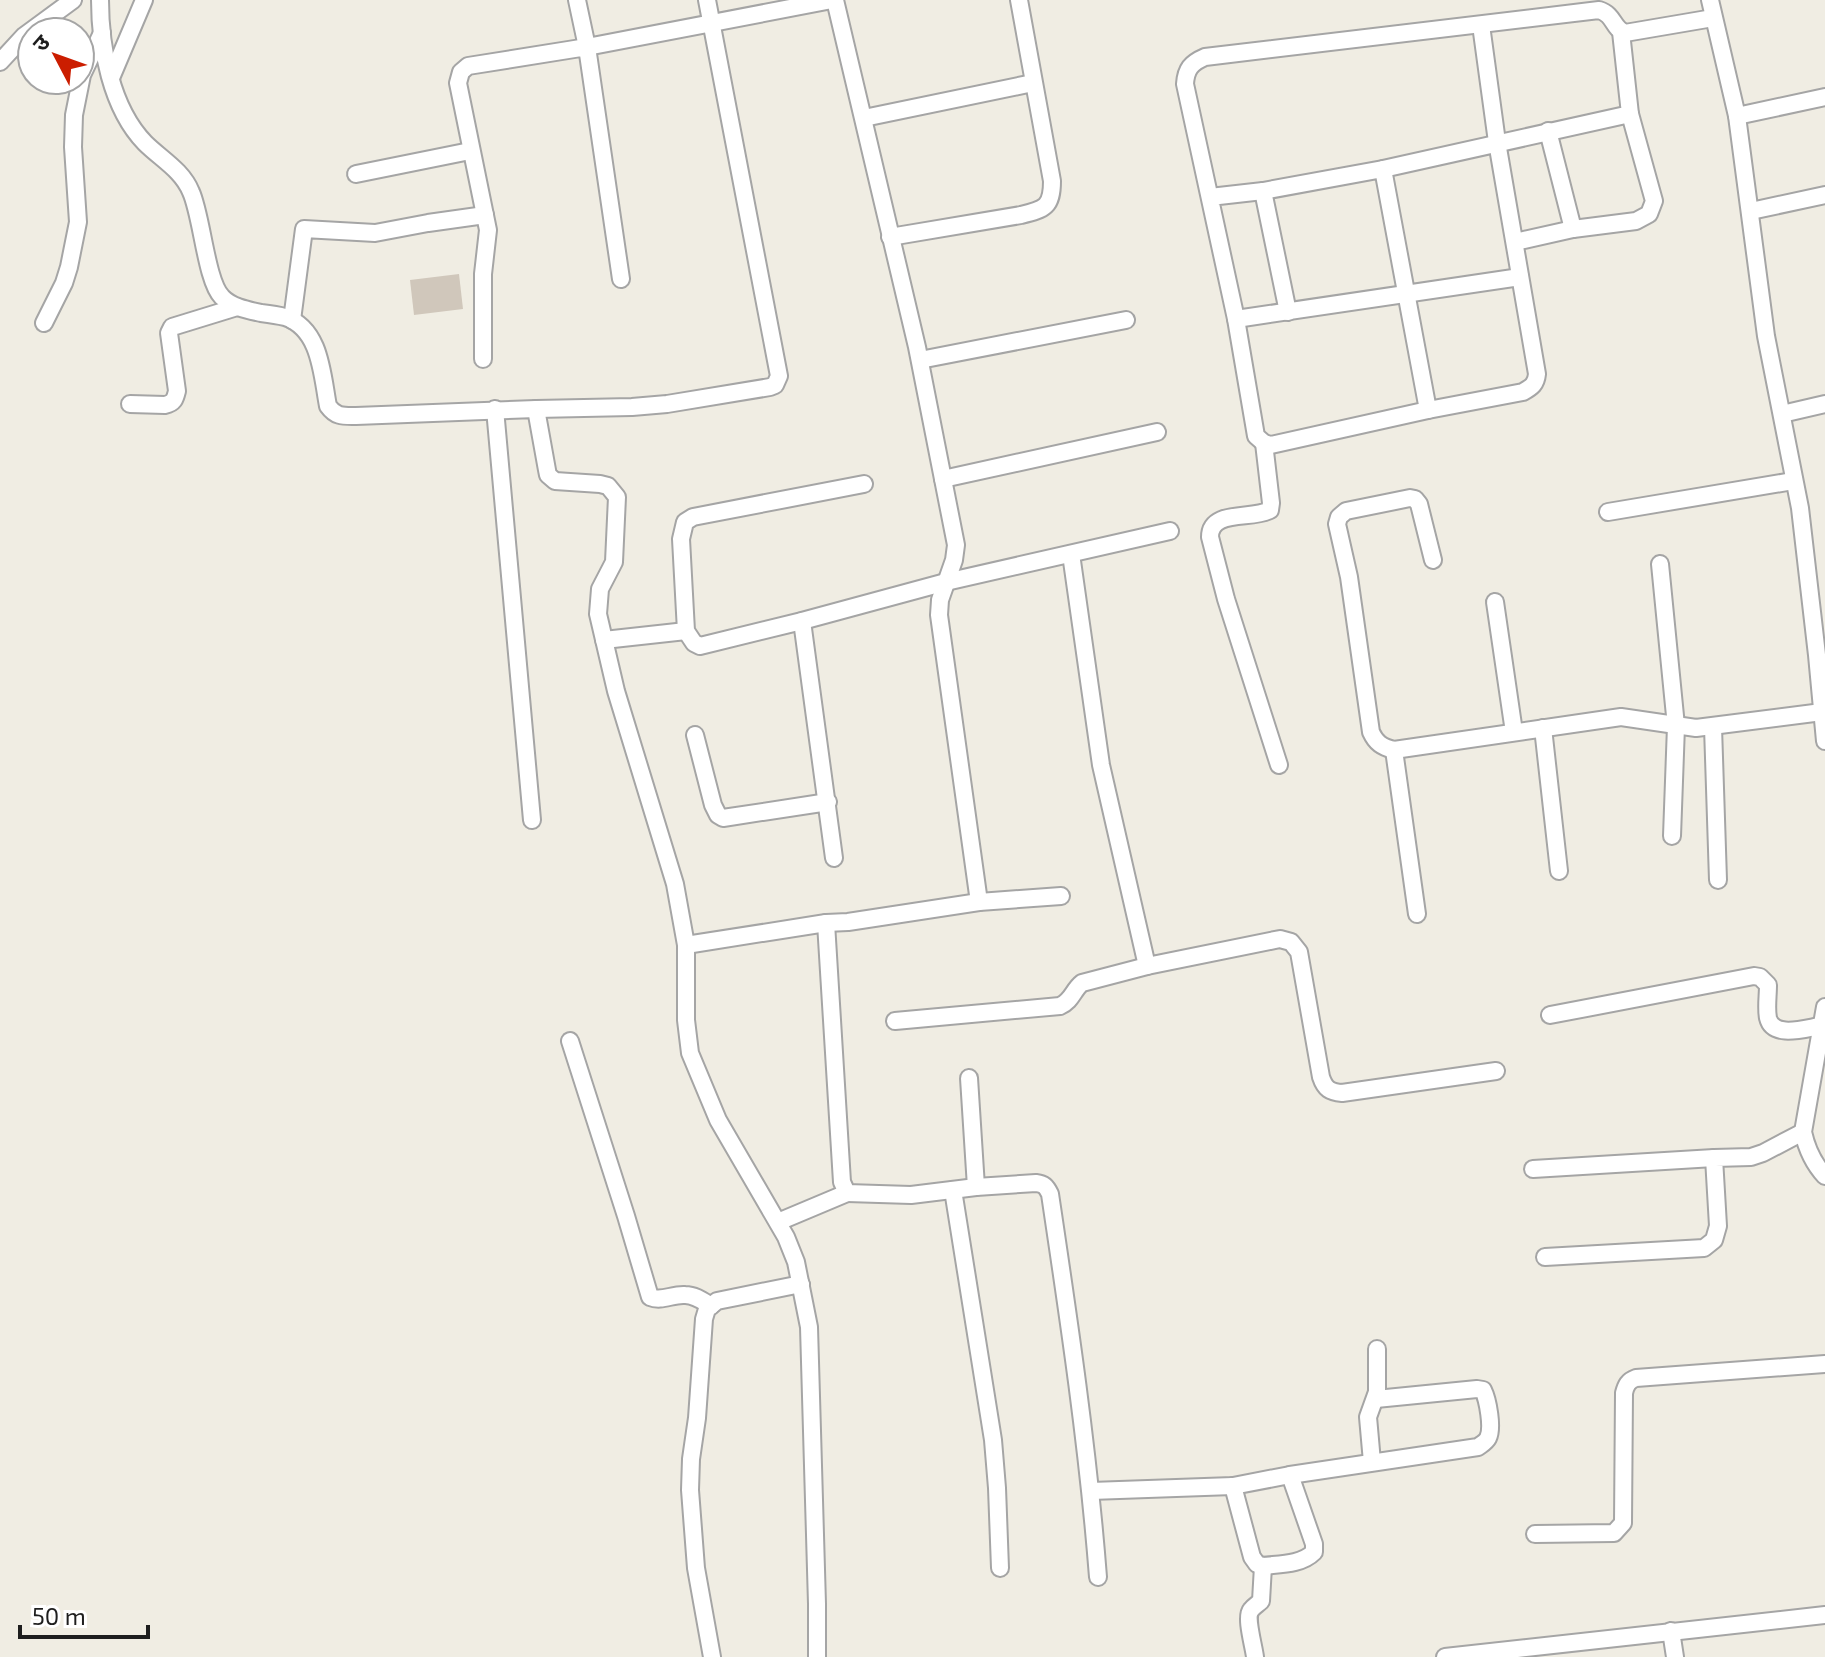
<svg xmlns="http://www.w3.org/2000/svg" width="1825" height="1657" viewBox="0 0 1825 1657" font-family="'Exo 2','Noto Sans Devanagari',sans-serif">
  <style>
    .building { fill: #d0c7bb }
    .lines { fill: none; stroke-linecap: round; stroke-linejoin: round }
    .minor-casing { stroke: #a5a5a5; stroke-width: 20 }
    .minor { stroke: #fff; stroke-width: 16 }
  </style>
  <rect width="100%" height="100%" fill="#f0ede3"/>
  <polygon class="building" points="459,274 463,309 414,315 410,280"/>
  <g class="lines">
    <defs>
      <g id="minor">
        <path d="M 100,0 C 100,47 111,108 145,143 C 161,159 182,170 191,192 C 202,216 206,281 222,297 C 231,307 247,310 261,313 C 269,314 277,315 285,317 C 321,329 322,375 328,406 C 336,417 343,416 356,416 L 536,409 L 547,470 L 548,475 L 555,481 L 600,484 L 608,486 L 617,497 L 614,562 L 600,589 L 598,614 L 616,691 L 675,884 L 686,945 L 686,1020 L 690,1053 L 718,1120 L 786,1237 L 796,1262 L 809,1327 L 817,1604 L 817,1657"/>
        <polyline points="577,0 587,47 832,0"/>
        <polyline points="835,0 917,347 956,545 954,560 940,600 939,615 979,902"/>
        <polyline points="1710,0 1737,116 1766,336 1800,508 1817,655 1825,741"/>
        <polyline points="0,62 24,36 73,0"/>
        <polyline points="111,78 144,0"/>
        <polyline points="1737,116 1825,97"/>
        <polyline points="864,118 1033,83"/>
        <polyline points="1548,131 1573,229"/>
        <polyline points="1383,169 1630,114 1621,32"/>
        <polyline points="356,174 470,151"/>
        <polyline points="1263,191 1288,312"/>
        <path d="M 1210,197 L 1263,191 L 1383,169 L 1428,410 L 1271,445 L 1264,443 L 1256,436 L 1236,319 L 1185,84 C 1186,69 1191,63 1205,57 L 1599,10 C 1615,15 1612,28 1625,33 L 1713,18"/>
        <polyline points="1751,211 1825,195"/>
        <path d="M 890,237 L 1021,215 C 1045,209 1052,207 1052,181 L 1019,0"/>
        <polyline points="1515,242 1573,229 1636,221 1649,214 1654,201 1630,114"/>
        <polyline points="1236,319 1520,277"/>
        <polyline points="292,320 304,229 375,233 428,223 485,215"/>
        <polyline points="44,323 64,283 69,267 78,222 73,147 74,115 82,75 102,33"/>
        <polyline points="483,359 483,274 488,230 458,83 461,72 468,66 587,47 621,279"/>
        <polyline points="920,360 1126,320"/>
        <path d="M 130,404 L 165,405 C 174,403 175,399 177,391 L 169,333 L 172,327 L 237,307"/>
        <polyline points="495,409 532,820"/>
        <polyline points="536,409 632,407 667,404 770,387 775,385 779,376 707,0"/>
        <path d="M 1428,410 L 1523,392 C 1532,387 1536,384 1537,374 L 1497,142 L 1481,25"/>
        <polyline points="1782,414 1825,404"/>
        <path d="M 1264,443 L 1271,503 L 1270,510 C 1252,520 1210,509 1210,537 L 1226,599 L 1279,765"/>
        <polyline points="943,479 1157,432"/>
        <polyline points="864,484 693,517 685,522 681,539 686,631 694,643 700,646 802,621 946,582 1170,531"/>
        <polyline points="1608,512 1793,481"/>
        <path d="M 1433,560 L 1419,504 L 1415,499 L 1410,498 L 1346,511 L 1339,517 L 1337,524 L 1349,577 L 1371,732 C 1376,743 1382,747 1394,750 L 1621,717 L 1696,728 L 1822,712"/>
        <polyline points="1660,564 1676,726 1672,836"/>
        <polyline points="1495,602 1514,732"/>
        <polyline points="802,621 834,858"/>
        <polyline points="604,640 686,631"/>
        <polyline points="1713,727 1718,880"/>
        <polyline points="1543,728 1559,871"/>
        <polyline points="695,735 713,805 718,815 723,818 828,802"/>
        <polyline points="1394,750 1417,914"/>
        <path d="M 826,923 L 842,1182 L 847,1193 L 911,1195 L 976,1187 L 1036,1183 C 1044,1184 1046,1186 1050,1194 C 1069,1321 1088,1448 1098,1577"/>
        <polyline points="686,945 826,923 848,922 979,902 1061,896"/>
        <path d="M 1147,966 L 1280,939 L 1291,942 L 1299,952 L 1321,1077 C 1325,1089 1330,1092 1342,1093 L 1496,1071"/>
        <path d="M 1825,1007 L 1803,1132 C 1807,1150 1813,1163 1825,1176"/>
        <path d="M 1550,1015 L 1754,976 L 1760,977 L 1768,985 C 1768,996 1766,1008 1768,1018 C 1773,1039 1806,1028 1821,1026"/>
        <path d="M 895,1021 L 1060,1006 C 1072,1001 1073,990 1082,983 L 1147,966 L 1101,765 L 1071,554"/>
        <path d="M 570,1041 L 626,1216 L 650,1297 C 662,1302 672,1294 685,1295 C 695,1295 703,1301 711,1306"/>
        <polyline points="969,1078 976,1187"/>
        <polyline points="1533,1169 1714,1158"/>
        <polyline points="953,1190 993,1440 997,1488 1000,1568"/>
        <polyline points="778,1222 847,1193"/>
        <polyline points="1545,1257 1704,1248 1714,1240 1718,1226 1714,1158 1751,1157 1763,1153 1803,1132"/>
        <polyline points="1372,1462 1368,1417 1377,1392 1377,1349"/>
        <path d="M 1233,1486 L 1252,1557 L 1257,1564 L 1263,1566 C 1280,1564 1301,1565 1314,1552 L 1314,1544 L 1290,1475"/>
        <path d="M 1091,1491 L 1233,1486 L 1290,1475 L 1478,1447 C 1482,1444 1486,1442 1488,1438 C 1493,1428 1488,1400 1483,1390 L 1477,1389 L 1376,1399"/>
        <path d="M 1535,1534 L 1614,1533 L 1623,1523 L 1624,1393 C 1626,1385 1628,1381 1636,1378 L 1825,1364"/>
        <polyline points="1671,1631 1675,1657"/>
        <polyline points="712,1657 696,1568 690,1490 691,1459 697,1418 704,1319 707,1309 717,1301 801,1284"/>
        <path d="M 1255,1657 C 1254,1647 1245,1617 1251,1610 C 1254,1606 1258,1604 1261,1601 L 1263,1566"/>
        <polyline points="1445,1657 1825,1615"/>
      </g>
    </defs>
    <use href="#minor" class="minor-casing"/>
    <use href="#minor" class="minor"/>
  </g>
  <g transform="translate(56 56) rotate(311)"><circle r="38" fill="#ffffff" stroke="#a5a5a5" stroke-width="2"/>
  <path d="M0-6L14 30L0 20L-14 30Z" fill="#cb1d00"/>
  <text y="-12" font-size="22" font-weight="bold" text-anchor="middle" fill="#1e1e1e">उ</text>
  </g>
  <path d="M20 1625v12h128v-12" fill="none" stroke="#1e1e1e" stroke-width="4"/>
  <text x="32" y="1625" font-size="24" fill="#1e1e1e" stroke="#ffffff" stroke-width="6" paint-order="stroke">50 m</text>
</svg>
